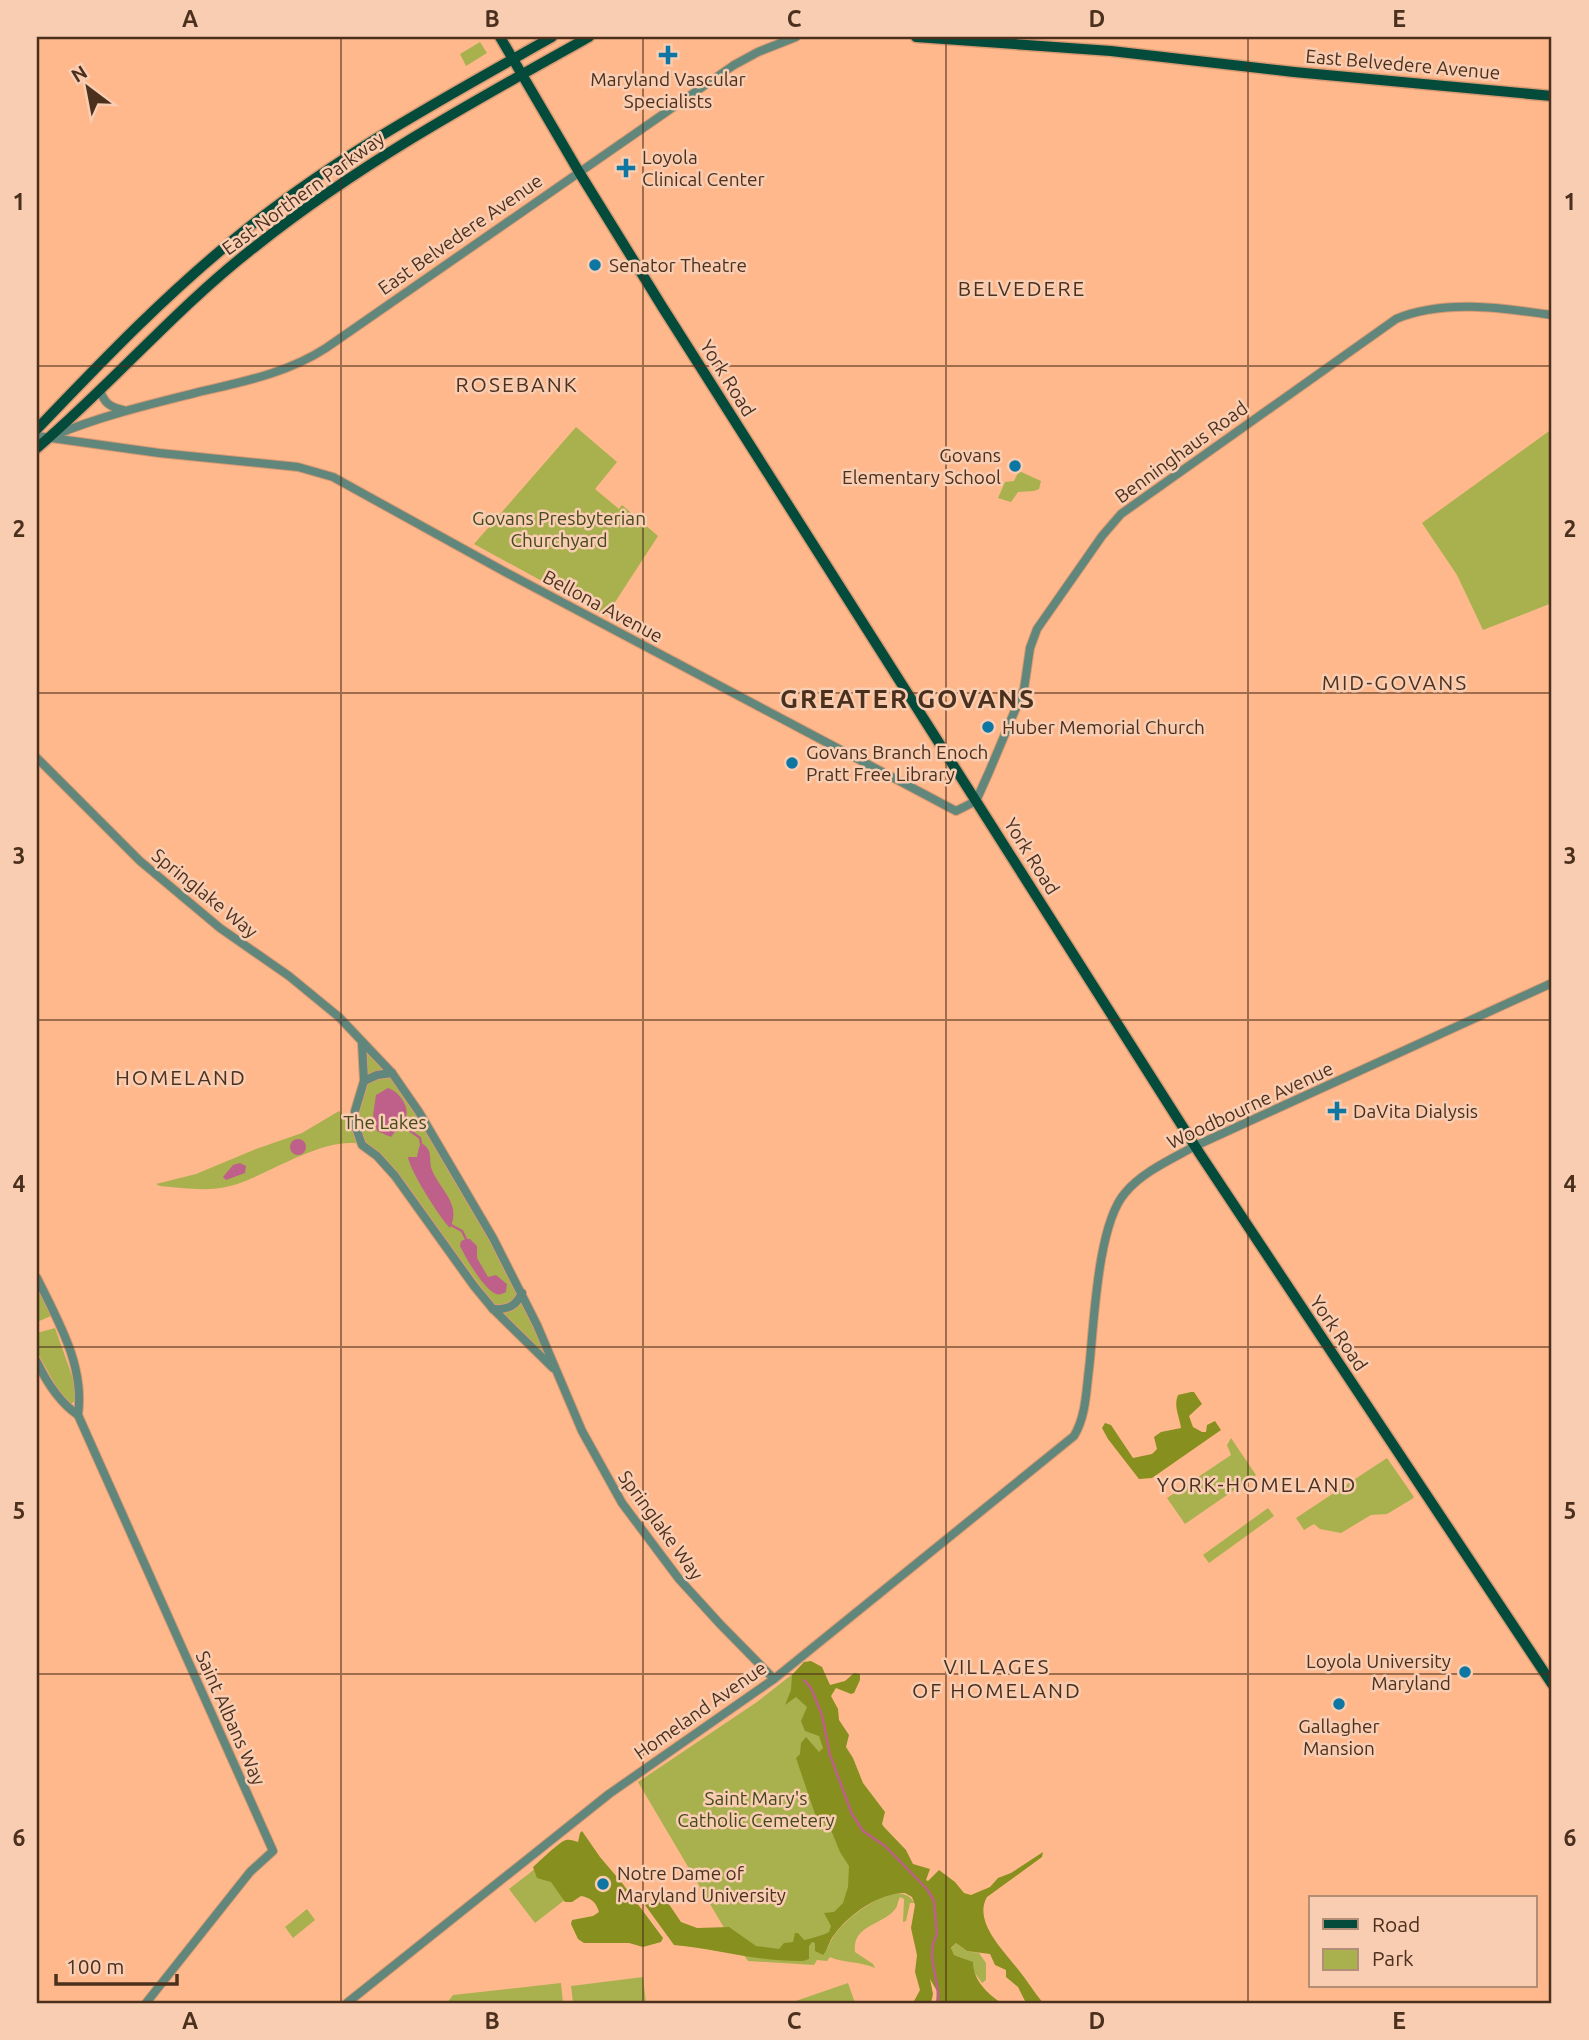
<svg xmlns="http://www.w3.org/2000/svg" width="1589" height="2040" viewBox="0 0 1589 2040" font-family="Ubuntu,sans-serif">
  <style>
    .green { fill: #a8b14e }
    .forest { fill: #878f1e }
    .water { fill: #bf608a }
    .lines { fill: none; stroke-linecap: round; stroke-linejoin: round }
    .stream { stroke: #bf608a; stroke-width: 2.5 }
    .minor-casing { stroke: #d79a73; stroke-width: 10 }
    .major-casing { stroke: #d79a73; stroke-width: 13 }
    .minor { stroke: #61867b; stroke-width: 8 }
    .major { stroke: #044b3c; stroke-width: 10 }
    .grid { fill: none; stroke: #4c301e; stroke-width: 2; stroke-opacity: 0.55 }
    .poi-dot { fill: #0e76a2; stroke: #f8cdb2; stroke-width: 2.5 }
    .labels { text-anchor: middle; stroke-width: 5; stroke-linejoin: round; paint-order: stroke }
    .street-label { font-size: 19px; fill: #4c301e; stroke: #f8cdb2 }
    .poi-label { font-size: 19px; fill: #4c301e; stroke: #f8cdb2; text-anchor: start }
    .park-label { font-size: 19px; fill: #45491e; stroke: #f8cdb2 }
    .neighbourhood-label { font-size: 21px; letter-spacing: 2px; fill: #4c301e; stroke: #f8cdb2 }
    .district-label { font-size: 26px; font-weight: bold; letter-spacing: 2px; fill: #4c301e; stroke: #f8cdb2 }
    .neatline { fill: none; stroke: #4c301e; stroke-width: 2.5 }
    .grid-label { font-size: 23px; text-anchor: middle; font-weight: bold; fill: #4c301e }
  </style>
  <rect width="100%" height="100%" fill="#feb88b"/>
  <g class="green">
    <polygon points="480,42 487,53 466,66 460,54"/>
    <polygon points="576,427 617,462 595,489 619,509 622,505 658,536 606,616 474,544"/>
    <polygon points="1552,429 1552,603 1483,630 1457,575 1422,523"/>
    <polygon points="1019,471 1041,481 1039,489 1034,491 1018,492 1011,502 998,498 1005,482 1014,481"/>
    <path d="M 370,1052 C 398,1084 420,1122 442,1158 C 479,1219 514,1282 543,1347 L 543,1353 L 493,1303 L 396,1172 C 389,1163 383,1154 373,1149 C 335,1126 268,1177 230,1186 C 208,1192 183,1188 160,1186 L 156,1184 L 196,1174 L 256,1149 L 302,1133 L 339,1111 L 350,1125 L 366,1090 L 365,1055 Z"/>
    <polygon points="37,1287 51,1316 37,1322"/>
    <polygon points="55,1328 76,1387 76,1401 70,1404 60,1393 37,1352 37,1333"/>
    <polygon points="1231,1438 1256,1475 1185,1524 1167,1498 1231,1455 1227,1445"/>
    <polygon points="1387,1458 1414,1497 1412,1499 1387,1514 1371,1515 1341,1533 1320,1529 1314,1524 1304,1530 1296,1518"/>
    <polygon points="1268,1508 1274,1516 1209,1563 1203,1555"/>
    <path d="M 794,1673 L 851,1806 L 917,1874 C 887,1892 834,1913 827,1950 C 831,1939 836,1931 845,1923 C 857,1910 903,1878 914,1903 L 910,1903 L 906,1921 L 903,1922 L 904,1899 L 900,1897 C 898,1900 898,1904 896,1908 C 883,1926 852,1924 855,1952 L 873,1964 L 875,1968 C 859,1961 843,1963 830,1957 L 827,1961 L 817,1960 L 814,1965 L 748,1961 L 723,1926 L 638,1782 L 757,1702 Z"/>
    <polygon points="540,1865 566,1899 535,1923 509,1889"/>
    <polygon points="307,1909 315,1920 293,1938 285,1927"/>
    <polygon points="956,1943 967,1951 979,1953 986,1963 986,1980 982,1983 965,1959 954,1955 951,1949"/>
    <polygon points="643,1977 646,2003 573,2003 571,1986"/>
    <polygon points="561,1983 563,2003 447,2003 453,1995"/>
    <polygon points="848,1983 855,2003 790,2003"/>
  </g>
  <g class="forest">
    <path d="M 1191,1392 L 1194,1392 L 1202,1404 L 1189,1416 L 1193,1427 L 1202,1432 L 1206,1432 L 1207,1425 L 1215,1421 L 1221,1430 L 1152,1478 L 1139,1479 L 1108,1439 L 1102,1428 L 1105,1423 L 1111,1425 L 1133,1458 L 1152,1454 L 1157,1449 L 1154,1437 L 1161,1432 L 1181,1428 C 1180,1418 1173,1406 1178,1395 Z"/>
    <path d="M 811,1661 L 822,1667 L 830,1685 L 845,1681 L 854,1673 L 860,1674 L 860,1680 L 854,1693 L 851,1694 L 836,1688 L 831,1696 L 838,1709 L 839,1720 L 849,1735 L 846,1747 L 853,1758 L 863,1783 L 885,1812 L 882,1824 L 884,1827 L 906,1850 L 913,1864 L 930,1869 L 926,1880 L 928,1881 L 939,1870 L 955,1882 L 964,1893 L 971,1895 L 990,1887 L 998,1878 L 1011,1873 L 1043,1852 L 1042,1857 L 987,1897 C 973,1921 1003,1950 1017,1968 C 1026,1979 1034,1992 1043,2003 L 1026,2003 L 1018,1987 L 1006,1977 L 1006,1970 L 995,1965 L 990,1954 L 967,1951 L 956,1943 L 951,1948 L 954,1955 L 973,1962 C 973,1980 987,1993 1001,2003 L 936,2003 L 937,1991 L 930,1979 L 933,1994 L 931,2003 L 913,2003 L 920,1990 L 915,1972 L 917,1955 L 911,1928 L 915,1905 L 912,1897 L 905,1893 C 879,1893 848,1915 834,1935 C 829,1941 828,1949 823,1955 L 815,1951 L 815,1943 L 812,1942 L 809,1946 L 809,1959 L 803,1961 C 759,1962 717,1949 674,1945 L 645,1905 L 662,1894 L 681,1922 L 697,1928 L 729,1927 L 756,1946 L 779,1949 L 784,1943 L 793,1942 L 795,1933 L 798,1933 L 804,1940 C 810,1939 824,1935 829,1932 L 831,1926 L 824,1913 L 834,1912 L 843,1903 L 848,1887 L 849,1866 L 840,1852 L 831,1830 L 815,1814 L 796,1758 L 800,1754 L 801,1743 L 806,1737 L 819,1752 L 823,1748 L 819,1736 L 805,1731 L 801,1721 L 807,1707 L 796,1697 L 785,1705 L 791,1690 L 792,1675 L 804,1662 Z"/>
    <path d="M 582,1831 L 600,1857 L 622,1883 L 663,1938 L 661,1942 L 643,1947 L 629,1943 L 584,1943 L 578,1939 L 571,1924 L 572,1920 L 593,1916 L 599,1912 C 596,1902 591,1898 581,1896 L 572,1902 L 565,1902 L 551,1882 L 537,1878 L 533,1867 C 539,1862 560,1841 566,1840 C 570,1839 574,1841 578,1842 L 580,1833 Z"/>
  </g>
  <g class="water">
    <path d="M 388,1088 C 398,1091 410,1106 406,1117 C 404,1124 395,1131 391,1137 L 377,1131 L 373,1115 L 376,1095 Z"/>
    <circle cx="298" cy="1147" r="8"/>
    <path d="M 423,1144 C 434,1152 428,1160 432,1170 C 440,1190 462,1204 450,1228 C 440,1218 410,1171 408,1157 L 417,1157 L 419,1147 Z"/>
    <polygon points="240,1163 246,1166 245,1173 226,1180 223,1177 233,1165"/>
    <path d="M 466,1239 L 470,1239 L 477,1246 L 477,1258 L 488,1277 L 496,1275 L 507,1284 L 506,1292 C 501,1294 500,1296 494,1293 C 483,1287 465,1257 460,1246 L 461,1241 Z"/>
  </g>
  <g class="lines">
    <g class="stream">
      <polyline points="403,1122 406,1127"/>
      <polyline points="409,1130 420,1138 422,1149"/>
      <polyline points="451,1225 462,1231 466,1239"/>
      <path d="M 804,1680 L 811,1688 L 822,1715 L 830,1755 L 852,1814 L 863,1831 L 885,1846 L 927,1889 L 934,1901 L 937,1935 C 924,1953 941,1983 938,2003"/>
    </g>
    <defs>
      <g id="minor">
        <path d="M 100,390 C 104,403 110,407 123,410"/>
        <path d="M 55,435 C 101,416 147,405 195,393 C 241,382 286,374 326,348 L 734,65 L 758,52 L 796,37"/>
        <path d="M 37,436 L 159,453 L 298,467 L 333,477 L 507,573 L 956,811 L 976,801 L 989,772 L 1024,689 L 1030,648 L 1037,629 L 1102,536 L 1121,514 L 1396,319 C 1443,299 1503,308 1552,315"/>
        <polyline points="37,758 140,861 220,928 289,976 339,1017 392,1073 419,1112 493,1238 537,1325 582,1431 622,1503 679,1579 720,1624 774,1679"/>
        <polyline points="362,1043 364,1081 355,1111 355,1125 362,1145 377,1156 395,1176 474,1286 493,1309 553,1368"/>
        <polyline points="364,1081 377,1075 392,1073"/>
        <path d="M 37,1278 C 58,1321 85,1366 78,1415"/>
        <path d="M 493,1309 C 508,1310 516,1306 522,1293"/>
        <path d="M 37,1362 C 47,1383 59,1402 78,1415 L 273,1851 L 250,1872 L 146,2003"/>
        <path d="M 347,2003 L 609,1794 L 774,1679 L 1074,1436 C 1086,1416 1086,1392 1089,1369 C 1094,1326 1097,1225 1125,1193 C 1142,1172 1172,1159 1195,1146 L 1552,983"/>
      </g>
      <g id="major">
        <polyline points="500,37 579,172 663,308 1200,1154 1552,1684"/>
        <polyline points="916,37 1111,51 1294,72 1552,96"/>
        <path d="M 37,429 C 103,360 168,292 243,232 C 338,155 446,97 552,37"/>
        <path d="M 37,448 C 113,383 177,307 256,246 C 359,164 474,101 589,37"/>
      </g>
    </defs>
    <use href="#minor" class="minor-casing"/>
    <use href="#major" class="major-casing"/>
    <use href="#minor" class="minor"/>
    <use href="#major" class="major"/>
  </g>
  <path class="grid" d="M 341,37 L 341,2003M 643,37 L 643,2003M 946,37 L 946,2003M 1248,37 L 1248,2003M 37,366 L 1552,366M 37,693 L 1552,693M 37,1020 L 1552,1020M 37,1347 L 1552,1347M 37,1674 L 1552,1674"/>
  <g class="poi-dot">
    <path d="M664.5 44.5h7v7h7v7h-7v7h-7v-7h-7v-7h7z"/>
    <path d="M622.5 157.5h7v7h7v7h-7v7h-7v-7h-7v-7h7z"/>
    <circle cx="595" cy="265" r="7"/>
    <circle cx="1015" cy="466" r="7"/>
    <circle cx="988" cy="727" r="7"/>
    <circle cx="792" cy="763" r="7"/>
    <path d="M1333.5 1100.5h7v7h7v7h-7v7h-7v-7h-7v-7h7z"/>
    <circle cx="1465" cy="1672" r="7"/>
    <circle cx="1339" cy="1704" r="7"/>
    <circle cx="603" cy="1884" r="7"/>
  </g>
  <g class="labels">
    <g class="street-label">
      <text transform="translate(1403 64) rotate(5)" y="7">East Belvedere Avenue</text>
      <text transform="translate(303 193) rotate(-36)" y="7">East Northern Parkway</text>
      <text transform="translate(460 234) rotate(-35)" y="7">East Belvedere Avenue</text>
      <text transform="translate(728 378) rotate(58)" y="7">York Road</text>
      <text transform="translate(1181 452) rotate(-36)" y="7">Benninghaus Road</text>
      <text transform="translate(603 606) rotate(28)" y="7">Bellona Avenue</text>
      <text transform="translate(1032 856) rotate(58)" y="7">York Road</text>
      <text transform="translate(205 893) rotate(39)" y="7">Springlake Way</text>
      <text transform="translate(1250 1105) rotate(-25)" y="7">Woodbourne Avenue</text>
      <text transform="translate(1339 1333) rotate(56)" y="7">York Road</text>
      <text transform="translate(661 1525) rotate(54)" y="7">Springlake Way</text>
      <text transform="translate(700 1710) rotate(-35)" y="7">Homeland Avenue</text>
      <text transform="translate(231 1718) rotate(66)" y="7">Saint Albans Way</text>
    </g>
    <g class="poi-label">
      <text x="668" y="86" text-anchor="middle">Maryland Vascular<tspan x="668" dy="22">Specialists</tspan></text>
      <text x="642" y="164">Loyola<tspan x="642" dy="22">Clinical Center</tspan></text>
      <text x="609" y="272">Senator Theatre</text>
      <text x="1001" y="462" text-anchor="end">Govans<tspan x="1001" dy="22">Elementary School</tspan></text>
      <text x="1002" y="734">Huber Memorial Church</text>
      <text x="806" y="759">Govans Branch Enoch<tspan x="806" dy="22">Pratt Free Library</tspan></text>
      <text x="1353" y="1118">DaVita Dialysis</text>
      <text x="1451" y="1668" text-anchor="end">Loyola University<tspan x="1451" dy="22">Maryland</tspan></text>
      <text x="1339" y="1733" text-anchor="middle">Gallagher<tspan x="1339" dy="22">Mansion</tspan></text>
      <text x="617" y="1880">Notre Dame of<tspan x="617" dy="22">Maryland University</tspan></text>
    </g>
    <g class="park-label">
      <text x="559" y="525">Govans Presbyterian<tspan x="559" dy="22">Churchyard</tspan></text>
      <text x="385" y="1129">The Lakes</text>
      <text x="756" y="1805">Saint Mary's<tspan x="756" dy="22">Catholic Cemetery</tspan></text>
    </g>
    <g class="neighbourhood-label">
      <text x="1022" y="296">BELVEDERE</text>
      <text x="517" y="392">ROSEBANK</text>
      <text x="1395" y="690">MID-GOVANS</text>
      <text x="181" y="1085">HOMELAND</text>
      <text x="1257" y="1492">YORK-HOMELAND</text>
      <text x="997" y="1674">VILLAGES<tspan x="997" dy="24">OF HOMELAND</tspan></text>
    </g>
    <g class="district-label">
      <text x="908" y="708">GREATER GOVANS</text>
    </g>
  </g>
  <rect width="1589" height="2040" fill="none" stroke="#f8cdb2" stroke-width="77"/>
  <rect x="1309" y="1896" width="228" height="91" fill="#f8cdb2" stroke="#b38e77" stroke-width="2"/>
  <rect x="1323" y="1919" width="35" height="10" fill="#044b3c" stroke="#b38e77" stroke-width="2"/>
  <text x="1372" y="1932" font-size="21" fill="#4c301e">Road</text>
  <rect x="1323" y="1949" width="35" height="21" fill="#a8b14e" stroke="#b38e77" stroke-width="2"/>
  <text x="1372" y="1966" font-size="21" fill="#4c301e">Park</text>
  <g transform="translate(88 88) rotate(328)" stroke="#f8cdb2" stroke-width="5" paint-order="stroke">
  <path d="M0-5L12 26L0 18L-12 26Z" fill="#4c301e"/>
  <text y="-10" font-size="19" font-weight="bold" text-anchor="middle" fill="#4c301e">N</text>
  </g>
  <path d="M56 1974v10h121v-10" fill="none" stroke="#4c301e" stroke-width="3.5"/>
  <text x="66" y="1974" font-size="21" fill="#4c301e" stroke="#f8cdb2" stroke-width="5" paint-order="stroke">100 m</text>
  <rect x="38" y="38" width="1512" height="1964" class="neatline"/>
  <g class="grid-label">
    <text x="190" y="27">A</text>
    <text x="492" y="27">B</text>
    <text x="794" y="27">C</text>
    <text x="1097" y="27">D</text>
    <text x="1399" y="27">E</text>
    <text x="19" y="210">1</text>
    <text x="1570" y="210">1</text>
    <text x="19" y="537">2</text>
    <text x="1570" y="537">2</text>
    <text x="19" y="864">3</text>
    <text x="1570" y="864">3</text>
    <text x="19" y="1192">4</text>
    <text x="1570" y="1192">4</text>
    <text x="19" y="1519">5</text>
    <text x="1570" y="1519">5</text>
    <text x="19" y="1846">6</text>
    <text x="1570" y="1846">6</text>
    <text x="190" y="2029">A</text>
    <text x="492" y="2029">B</text>
    <text x="794" y="2029">C</text>
    <text x="1097" y="2029">D</text>
    <text x="1399" y="2029">E</text>
  </g>
</svg>
